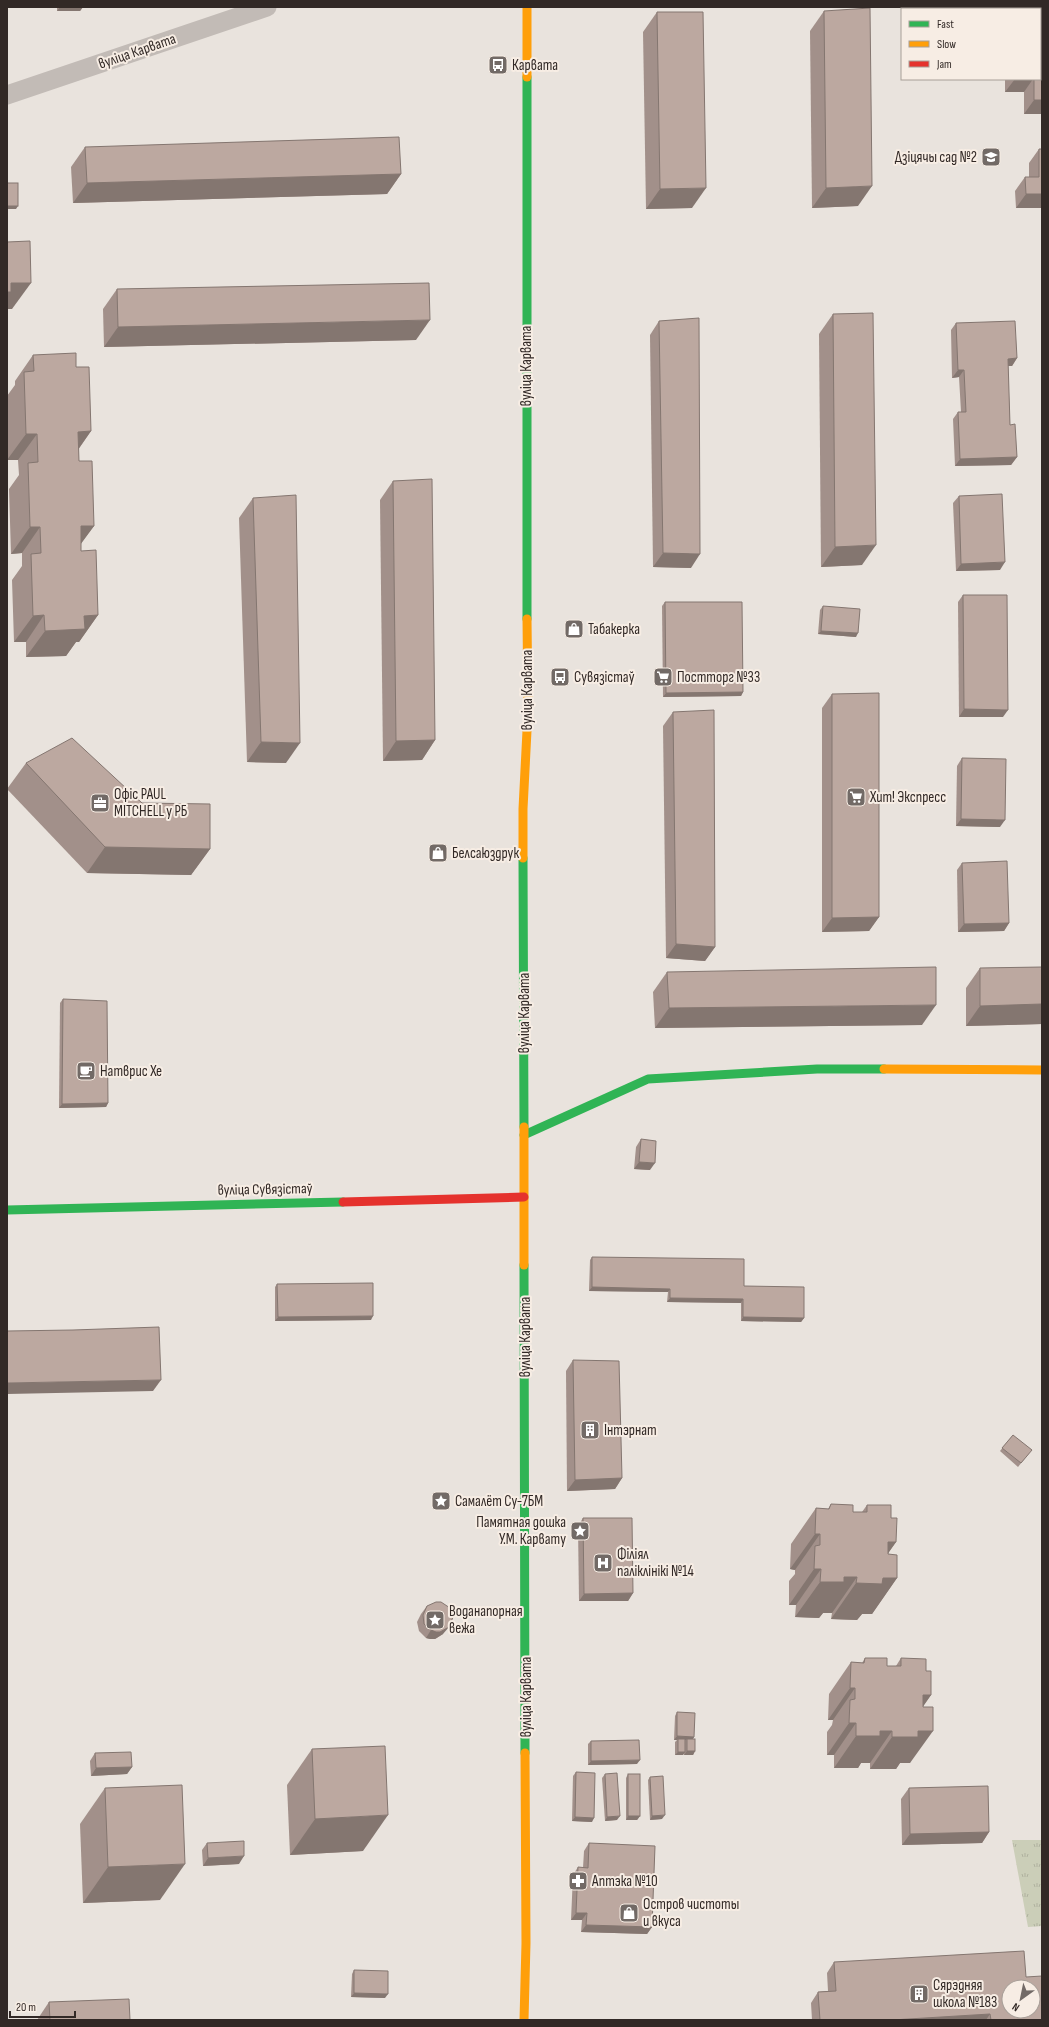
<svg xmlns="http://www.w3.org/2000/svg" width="1049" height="2027" viewBox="0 0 1049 2027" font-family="'Sofia Sans Condensed',sans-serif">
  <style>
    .park { fill: url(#park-tufts) }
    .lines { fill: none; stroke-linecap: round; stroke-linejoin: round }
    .street { stroke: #c2bbb6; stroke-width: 19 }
    .fast { stroke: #30b455; stroke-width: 9 }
    .slow { stroke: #ff9f0a; stroke-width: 9 }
    .jam { stroke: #e5322d; stroke-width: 9 }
    .wall { fill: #a2908a }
    .shaded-wall { fill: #847670 }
    .building { fill: #bca8a0; stroke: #847670; fill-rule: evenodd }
    .labels { text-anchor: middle; stroke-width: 4; stroke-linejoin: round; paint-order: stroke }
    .street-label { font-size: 15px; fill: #322926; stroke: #f7ede4 }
    .poi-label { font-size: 15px; fill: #322926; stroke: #f7ede4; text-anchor: start }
  </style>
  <defs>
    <pattern id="park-tufts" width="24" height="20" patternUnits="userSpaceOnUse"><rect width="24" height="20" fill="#cbceb8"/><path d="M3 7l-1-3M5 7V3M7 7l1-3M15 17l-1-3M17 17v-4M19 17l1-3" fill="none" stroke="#afb19e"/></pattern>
  </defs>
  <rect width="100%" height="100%" fill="#e9e3dd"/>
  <polygon class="park" points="1012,1840 1042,1840 1042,1926 1028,1927"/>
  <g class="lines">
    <polyline class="street" points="7,95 267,7"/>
    <g class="fast">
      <polyline points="527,77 527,619"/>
      <polyline points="523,858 524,1127"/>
      <polyline points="524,1135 648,1079 817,1069 884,1069"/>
      <polyline points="7,1210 343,1202"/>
      <polyline points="524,1265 525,1753"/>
    </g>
    <g class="slow">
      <polyline points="527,7 527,77"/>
      <polyline points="523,858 523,809 528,711 527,619"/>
      <polyline points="884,1069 1042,1070"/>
      <polyline points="524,1127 524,1265"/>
      <polyline points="524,2020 526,1943 525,1753"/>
    </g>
    <polyline class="jam" points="343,1202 524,1197"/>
  </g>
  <g class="wall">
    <polygon points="57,7 83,7 80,11 57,11"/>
    <polygon points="824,11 858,206 812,208 810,31"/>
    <polygon points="657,12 692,208 646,209 643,32"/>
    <polygon points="1005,79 1040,79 1042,114 1024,114 1024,92 1005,92"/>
    <polygon points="85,147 401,174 387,194 73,203 71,167"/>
    <polygon points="1039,149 1042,149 1042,208 1016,208 1015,191 1025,177 1029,177 1029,163"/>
    <polygon points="117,289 416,340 104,347 103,309"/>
    <polygon points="833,314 862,565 821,567 819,334"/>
    <polygon points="659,321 691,568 653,567 650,335"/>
    <polygon points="956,323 1017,358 1012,366 1008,366 1010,425 1017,457 1011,465 955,466 953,419 958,412 961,412 959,377 952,378 951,330"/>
    <polygon points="33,355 76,367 91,431 78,450 79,461 94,526 81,543 81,551 98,615 79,642 76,642 66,656 26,657 26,642 14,642 12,580 22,566 22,553 11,554 9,489 19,475 18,460 7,460 7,396 15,385 15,381"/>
    <polygon points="393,481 435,740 422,760 383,761 380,500"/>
    <polygon points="959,496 1000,570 956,571 953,503"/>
    <polygon points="253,498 286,763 247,762 239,518"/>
    <polygon points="963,595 1003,717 959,717 958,602"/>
    <polygon points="665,602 743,692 741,696 663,697 662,606"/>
    <polygon points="823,606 856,637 818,634 820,610"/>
    <polygon points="832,694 879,917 869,931 822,932 822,708"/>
    <polygon points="673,712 715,947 705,961 666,958 663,726"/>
    <polygon points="962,758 1000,827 956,826 957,766"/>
    <polygon points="26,763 210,849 191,875 87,873 7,789"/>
    <polygon points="962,863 1009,923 1004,931 958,932 957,870"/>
    <polygon points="1042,967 1042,1024 966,1026 966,988 980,968"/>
    <polygon points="667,972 922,1025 655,1028 653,992"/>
    <polygon points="63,999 108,1103 106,1107 59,1108 60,1003"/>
    <polygon points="641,1139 650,1170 634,1169 636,1147"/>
    <polygon points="592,1257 744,1286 804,1318 801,1322 741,1321 741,1303 667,1302 668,1292 589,1291 590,1260"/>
    <polygon points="277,1284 371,1320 275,1321 275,1287"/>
    <polygon points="573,1360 622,1478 615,1489 567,1491 566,1371"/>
    <polygon points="1013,1435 1029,1453 1018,1467 1000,1451"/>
    <polygon points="831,1504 853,1512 862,1512 867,1505 891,1518 896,1542 888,1553 897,1578 872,1614 862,1614 857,1620 831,1619 832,1613 823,1613 819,1618 795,1617 796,1605 789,1605 789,1581 795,1574 795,1570 790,1569 791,1544 816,1508 828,1509"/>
    <polygon points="583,1518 633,1593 628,1601 579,1601 578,1526"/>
    <polygon points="427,1606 443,1634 435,1639 430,1639 426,1638 419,1631 417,1622 421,1614"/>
    <polygon points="865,1658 887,1666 896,1666 901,1658 926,1671 931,1695 923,1706 910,1763 900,1763 896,1769 870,1769 870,1763 861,1763 858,1768 834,1768 834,1755 827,1755 827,1732 832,1725 833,1720 828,1720 829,1694 851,1662 862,1663"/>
    <polygon points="677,1712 694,1737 693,1739 695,1751 693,1755 684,1755 684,1753 683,1755 675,1755 675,1742 677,1740 674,1740 675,1716"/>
    <polygon points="591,1741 637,1764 588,1765 588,1744"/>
    <polygon points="312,1749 363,1851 290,1855 287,1785"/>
    <polygon points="95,1753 132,1767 127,1774 91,1776 90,1761"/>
    <polygon points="576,1772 592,1822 572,1821 573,1776"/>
    <polygon points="605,1774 617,1820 605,1821 602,1778"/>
    <polygon points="628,1774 640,1816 637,1820 626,1820 626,1778"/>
    <polygon points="650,1777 662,1819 650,1820 648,1780"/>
    <polygon points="105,1788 160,1900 83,1903 80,1824"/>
    <polygon points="909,1788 989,1832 982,1843 902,1845 901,1799"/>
    <polygon points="207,1843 239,1864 203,1866 202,1850"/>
    <polygon points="589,1843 652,1927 647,1934 581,1932 582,1920 571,1920 573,1875 578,1867 583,1868 584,1851"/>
    <polygon points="834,1962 1026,1977 1042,2020 812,2020 811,2003 818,1992 828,1991 827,1973"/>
    <polygon points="354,1970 385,1998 351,1997 352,1974"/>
    <polygon points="49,2002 130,2020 37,2020"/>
  </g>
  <g class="shaded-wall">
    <polygon points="60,7 83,7 80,11 57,11"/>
    <polygon points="1015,79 1033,79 1024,92 1005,92"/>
    <polygon points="1034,100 1042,100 1042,114 1024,114"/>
    <polygon points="401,174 387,194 73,203 87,183"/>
    <polygon points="872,186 858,206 812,208 826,188"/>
    <polygon points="706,188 692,208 646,209 660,189"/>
    <polygon points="1026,194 1042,194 1042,208 1016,208"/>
    <polygon points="7,206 18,206 16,209 7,209"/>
    <polygon points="11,283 31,283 12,309 7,309 7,289"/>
    <polygon points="430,320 416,340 104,347 118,327"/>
    <polygon points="1017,358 1012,366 1003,366 1008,359"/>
    <polygon points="958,370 964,370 959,377 952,378"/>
    <polygon points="91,431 72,458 78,432"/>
    <polygon points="26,434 37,434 18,460 7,460"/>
    <polygon points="1017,457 1011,465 955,466 960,459"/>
    <polygon points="81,526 94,526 75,552"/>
    <polygon points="30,527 40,527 22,553 11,554"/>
    <polygon points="876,545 862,565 821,567 835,547"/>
    <polygon points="663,553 700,554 691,568 653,567"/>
    <polygon points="1005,562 1000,570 956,571 961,564"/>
    <polygon points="44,615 26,642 14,642 33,616"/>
    <polygon points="98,615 79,642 76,642 66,656 26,657 45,631 84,616"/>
    <polygon points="821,631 858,633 856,637 818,634"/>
    <polygon points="743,692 741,696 663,697 666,693"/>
    <polygon points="964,709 1008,710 1003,717 959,717"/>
    <polygon points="435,740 422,760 383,761 396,741"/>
    <polygon points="261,742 300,743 286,763 247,762"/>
    <polygon points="961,819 1005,820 1000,827 956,826"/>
    <polygon points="105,847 210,849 191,875 87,873"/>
    <polygon points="879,917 869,931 822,932 832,918"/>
    <polygon points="1009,923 1004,931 958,932 964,924"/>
    <polygon points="676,944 715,947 705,961 666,958"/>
    <polygon points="1042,1004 1042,1024 966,1026 980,1006"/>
    <polygon points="936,1005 922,1025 655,1028 669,1008"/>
    <polygon points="108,1103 106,1107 59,1108 62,1104"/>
    <polygon points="639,1162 655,1163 650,1170 634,1169"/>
    <polygon points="592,1287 670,1289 668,1292 589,1291"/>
    <polygon points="670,1298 743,1299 741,1303 667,1302"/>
    <polygon points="373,1316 371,1320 275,1321 278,1317"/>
    <polygon points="743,1317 804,1318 801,1322 741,1321"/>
    <polygon points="161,1380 153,1391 7,1394 7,1383"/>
    <polygon points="622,1478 615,1489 567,1491 575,1480"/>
    <polygon points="815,1534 820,1534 795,1570 790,1569"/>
    <polygon points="888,1542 896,1542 871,1578"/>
    <polygon points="814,1569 821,1569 796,1605 789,1605"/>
    <polygon points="844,1577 857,1577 832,1613 823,1613 819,1618 795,1617 820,1582"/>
    <polygon points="883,1578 897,1578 872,1614 862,1614 857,1620 831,1619 856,1583"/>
    <polygon points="633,1593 628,1601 579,1601 584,1594"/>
    <polygon points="449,1627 443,1634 435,1639 430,1639 426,1638 431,1630"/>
    <polygon points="850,1688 855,1688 833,1720 828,1720"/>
    <polygon points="923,1695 931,1695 909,1727"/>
    <polygon points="849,1723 856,1723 834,1755 827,1755"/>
    <polygon points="880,1731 892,1731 870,1763 861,1763 858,1768 834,1768 856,1736"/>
    <polygon points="918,1731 933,1731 910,1763 900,1763 896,1769 870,1769 892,1737"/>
    <polygon points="677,1736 694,1737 692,1740 687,1739 686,1740 678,1739 677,1740 674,1740"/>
    <polygon points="687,1751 695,1751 693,1755 684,1755"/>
    <polygon points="678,1752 685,1752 683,1755 675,1755"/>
    <polygon points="640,1760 637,1764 588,1765 591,1761"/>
    <polygon points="132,1767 127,1774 91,1776 96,1768"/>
    <polygon points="388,1815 363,1851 290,1855 315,1819"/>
    <polygon points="665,1815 662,1819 650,1820 652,1816"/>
    <polygon points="620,1816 617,1820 605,1821 607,1817"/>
    <polygon points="628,1816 640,1816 637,1820 626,1820"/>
    <polygon points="575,1817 594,1818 592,1822 572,1821"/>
    <polygon points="989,1832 982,1843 902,1845 910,1834"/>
    <polygon points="244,1856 239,1864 203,1866 208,1858"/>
    <polygon points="185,1864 160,1900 83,1903 108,1867"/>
    <polygon points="576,1913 587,1913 582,1920 571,1920"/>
    <polygon points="586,1925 652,1927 647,1934 581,1932"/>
    <polygon points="354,1993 388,1994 385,1998 351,1997"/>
    <polygon points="990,2014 986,2020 892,2020"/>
  </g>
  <g class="building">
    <polygon points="870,8 872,186 826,188 824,11"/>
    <polygon points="657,12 703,12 706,188 660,189"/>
    <polygon points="1040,60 1042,60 1042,100 1034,100 1034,79 1040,79"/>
    <polygon points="399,137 401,174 87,183 85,147"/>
    <polygon points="1039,149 1042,149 1042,194 1026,194 1025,177 1039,177"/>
    <rect x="7" y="183" width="11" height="23"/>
    <polygon points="30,241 31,283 11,283 11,292 7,292 7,242"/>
    <polygon points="429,283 430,320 118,327 117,289"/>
    <polygon points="873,313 876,545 835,547 833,314"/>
    <polygon points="699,318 700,554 663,553 659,321"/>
    <polygon points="1015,321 1017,358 1008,359 1010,425 1015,424 1017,457 960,459 958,412 966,412 964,370 958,370 956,323"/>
    <polygon points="76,353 76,367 89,367 91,431 78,432 79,461 92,461 94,526 81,526 81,551 96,550 98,615 84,616 85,629 45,631 44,615 33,616 31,554 41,553 40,527 30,527 28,463 38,462 37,434 26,434 24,372 34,371 33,355"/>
    <polygon points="432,479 435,740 396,741 393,481"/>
    <polygon points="1002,494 1005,562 961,564 959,496"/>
    <polygon points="296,495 300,743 261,742 253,498"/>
    <polygon points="963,595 1007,595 1008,710 964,709"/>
    <polygon points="665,602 742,602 743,692 666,693"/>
    <polygon points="823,606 860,609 858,633 821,631"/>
    <polygon points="879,693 879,917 832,918 832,694"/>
    <polygon points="714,710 715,947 676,944 673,712"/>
    <polygon points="72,738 142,803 210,804 210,849 105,847 26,763"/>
    <polygon points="962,758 1006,759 1005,820 961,819"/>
    <polygon points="1007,861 1009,923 964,924 962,863"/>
    <polygon points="936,967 936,1005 669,1008 667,972"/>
    <polygon points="1042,967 1042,1004 980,1006 980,968"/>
    <polygon points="63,999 107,1001 108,1103 62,1104"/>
    <polygon points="641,1139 656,1141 655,1163 639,1162"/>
    <polygon points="592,1257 744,1259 744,1286 804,1287 804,1318 743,1317 743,1299 670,1298 670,1289 592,1287"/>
    <polygon points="373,1283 373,1316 278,1317 277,1284"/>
    <polygon points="159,1327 161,1380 7,1383 7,1331 73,1330"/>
    <polygon points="573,1360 619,1361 622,1478 575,1480"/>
    <polygon points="1013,1435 1032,1450 1021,1463 1002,1448"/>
    <polygon points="831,1504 853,1505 853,1512 867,1512 867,1505 891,1505 891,1518 897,1518 896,1542 888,1542 888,1554 897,1555 897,1578 883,1578 882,1584 856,1583 857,1577 844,1577 844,1582 820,1582 821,1569 814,1569 815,1546 820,1545 820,1534 815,1534 816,1508 829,1509"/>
    <polygon points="583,1518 632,1518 633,1593 584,1594"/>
    <polygon points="436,1602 441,1602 450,1608 453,1617 449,1627 440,1632 436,1632 431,1630 424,1624 423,1615 427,1606"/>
    <polygon points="865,1658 887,1658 887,1666 901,1666 901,1658 926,1659 926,1671 931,1671 931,1695 923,1695 923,1707 933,1707 933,1731 918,1731 918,1737 892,1737 892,1731 880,1731 880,1736 856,1736 856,1723 849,1723 850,1700 855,1699 855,1688 850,1688 851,1662 864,1663"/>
    <polygon points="677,1712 695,1713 694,1737 677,1736"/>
    <rect x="678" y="1739" width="7" height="13"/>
    <rect x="687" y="1739" width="8" height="12"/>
    <polygon points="639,1740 640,1760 591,1761 591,1741"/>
    <polygon points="385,1746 388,1815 315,1819 312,1749"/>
    <polygon points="131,1752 132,1767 96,1768 95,1753"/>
    <polygon points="576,1772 595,1773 594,1818 575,1817"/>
    <polygon points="617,1773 620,1816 607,1817 605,1774"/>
    <rect x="628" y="1774" width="12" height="42"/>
    <polygon points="663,1776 665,1815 652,1816 650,1777"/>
    <polygon points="182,1785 185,1864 108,1867 105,1788"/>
    <polygon points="988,1786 989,1832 910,1834 909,1788"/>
    <polygon points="244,1841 244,1856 208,1858 207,1843"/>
    <polygon points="589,1843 655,1846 652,1927 586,1925 587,1913 576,1913 578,1867 588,1868"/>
    <path d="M 1024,1951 L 1026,1977 L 1042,1976 L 1042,2020 L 991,2020 L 990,2014 L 892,2020 L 820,2020 L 818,1992 L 836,1991 L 834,1962 ZM 1009,1987 L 1033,1987 L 1033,2011 L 1009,2011 Z"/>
    <polygon points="354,1970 388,1971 388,1994 354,1993"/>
    <polygon points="129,1999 130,2020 50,2020 49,2002"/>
  </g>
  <defs>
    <symbol id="bus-square" viewBox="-11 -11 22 22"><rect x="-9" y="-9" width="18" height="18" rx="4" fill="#726a66" stroke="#f7ede4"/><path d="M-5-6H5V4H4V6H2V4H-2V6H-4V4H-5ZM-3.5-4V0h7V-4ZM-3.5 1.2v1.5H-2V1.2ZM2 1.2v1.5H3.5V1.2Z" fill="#fff"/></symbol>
    <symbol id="school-square" viewBox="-11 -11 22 22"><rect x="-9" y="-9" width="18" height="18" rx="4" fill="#726a66" stroke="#f7ede4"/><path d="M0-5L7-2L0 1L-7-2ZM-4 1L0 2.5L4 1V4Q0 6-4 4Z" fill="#fff"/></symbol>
    <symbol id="shop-square" viewBox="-11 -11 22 22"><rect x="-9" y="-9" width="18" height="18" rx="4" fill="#726a66" stroke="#f7ede4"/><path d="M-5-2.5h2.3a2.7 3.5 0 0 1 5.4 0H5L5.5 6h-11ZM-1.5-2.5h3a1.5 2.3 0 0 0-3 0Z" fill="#fff"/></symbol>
    <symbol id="supermarket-square" viewBox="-11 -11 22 22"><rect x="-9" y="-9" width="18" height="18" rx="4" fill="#726a66" stroke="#f7ede4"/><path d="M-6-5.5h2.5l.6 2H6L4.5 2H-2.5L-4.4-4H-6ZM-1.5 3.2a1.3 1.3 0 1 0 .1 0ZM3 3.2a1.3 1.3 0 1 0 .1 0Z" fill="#fff"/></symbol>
    <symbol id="office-square" viewBox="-11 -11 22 22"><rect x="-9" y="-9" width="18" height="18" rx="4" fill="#726a66" stroke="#f7ede4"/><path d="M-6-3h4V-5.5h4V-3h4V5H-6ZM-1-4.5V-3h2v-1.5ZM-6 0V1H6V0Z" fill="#fff"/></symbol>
    <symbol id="cafe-square" viewBox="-11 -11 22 22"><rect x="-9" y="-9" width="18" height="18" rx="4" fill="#726a66" stroke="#f7ede4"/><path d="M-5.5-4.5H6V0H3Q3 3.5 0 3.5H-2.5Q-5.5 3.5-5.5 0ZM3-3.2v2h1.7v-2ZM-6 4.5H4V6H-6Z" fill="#fff"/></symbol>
    <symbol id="building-square" viewBox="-11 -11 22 22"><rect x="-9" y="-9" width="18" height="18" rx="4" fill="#726a66" stroke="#f7ede4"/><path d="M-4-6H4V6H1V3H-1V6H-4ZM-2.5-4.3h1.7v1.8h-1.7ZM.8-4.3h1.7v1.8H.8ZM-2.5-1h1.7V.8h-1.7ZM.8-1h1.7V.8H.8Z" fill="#fff"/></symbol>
    <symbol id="sight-square" viewBox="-11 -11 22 22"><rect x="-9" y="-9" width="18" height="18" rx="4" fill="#726a66" stroke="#f7ede4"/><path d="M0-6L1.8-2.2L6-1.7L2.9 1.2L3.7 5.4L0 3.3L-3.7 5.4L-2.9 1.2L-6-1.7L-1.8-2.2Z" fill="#fff"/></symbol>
    <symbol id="hospital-square" viewBox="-11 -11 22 22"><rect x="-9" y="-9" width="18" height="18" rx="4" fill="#726a66" stroke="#f7ede4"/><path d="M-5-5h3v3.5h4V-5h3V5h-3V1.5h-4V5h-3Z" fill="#fff"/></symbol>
    <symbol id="pharmacy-square" viewBox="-11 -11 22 22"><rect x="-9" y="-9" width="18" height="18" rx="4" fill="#726a66" stroke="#f7ede4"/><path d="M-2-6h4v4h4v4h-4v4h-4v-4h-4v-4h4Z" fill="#fff"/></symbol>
  </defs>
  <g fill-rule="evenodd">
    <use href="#bus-square" x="487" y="54" width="22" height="22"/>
    <use href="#school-square" x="980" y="146" width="22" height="22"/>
    <use href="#shop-square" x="563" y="618" width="22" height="22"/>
    <use href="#bus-square" x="549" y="666" width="22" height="22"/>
    <use href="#supermarket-square" x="652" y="666" width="22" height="22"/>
    <use href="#supermarket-square" x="845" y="786" width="22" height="22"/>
    <use href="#office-square" x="89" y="792" width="22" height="22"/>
    <use href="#shop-square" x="427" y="842" width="22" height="22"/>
    <use href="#cafe-square" x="75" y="1060" width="22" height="22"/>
    <use href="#building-square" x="579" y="1419" width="22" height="22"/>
    <use href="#sight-square" x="430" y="1490" width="22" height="22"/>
    <use href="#sight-square" x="569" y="1520" width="22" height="22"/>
    <use href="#hospital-square" x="592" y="1552" width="22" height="22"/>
    <use href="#sight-square" x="424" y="1609" width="22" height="22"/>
    <use href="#pharmacy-square" x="567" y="1870" width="22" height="22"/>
    <use href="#shop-square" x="618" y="1902" width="22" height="22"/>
    <use href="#building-square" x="908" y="1983" width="22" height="22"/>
  </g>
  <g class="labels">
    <g class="street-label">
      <text transform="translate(137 51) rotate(-19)" y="5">вуліца Карвата</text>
      <text transform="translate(526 366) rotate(-90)" y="5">вуліца Карвата</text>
      <text transform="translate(527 690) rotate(-90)" y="5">вуліца Карвата</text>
      <text transform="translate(524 1013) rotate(-90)" y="5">вуліца Карвата</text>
      <text transform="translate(265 1189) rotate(-1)" y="5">вуліца Сувязістаў</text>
      <text transform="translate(525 1337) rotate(-90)" y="5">вуліца Карвата</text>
      <text transform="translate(526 1697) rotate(-90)" y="5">вуліца Карвата</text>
    </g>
    <g class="poi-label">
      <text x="512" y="70">Карвата</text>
      <text x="977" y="162" text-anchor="end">Дзіцячы сад №2</text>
      <text x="588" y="634">Табакерка</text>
      <text x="574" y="682">Сувязістаў</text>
      <text x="677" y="682">Постторг №33</text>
      <text x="114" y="799">Офіс PAUL<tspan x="114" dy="17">MITCHELL у РБ</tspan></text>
      <text x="870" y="802">Хит! Экспресс</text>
      <text x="452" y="858">Белсаюздрук</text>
      <text x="100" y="1076">Натврис Хе</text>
      <text x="604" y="1435">Інтэрнат</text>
      <text x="455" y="1506">Самалёт Су-7БМ</text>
      <text x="566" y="1527" text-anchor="end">Памятная дошка<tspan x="566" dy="17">У.М. Карвату</tspan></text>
      <text x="617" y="1559">Філіял<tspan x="617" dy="17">паліклінікі №14</tspan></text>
      <text x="449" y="1616">Воданапорная<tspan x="449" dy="17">вежа</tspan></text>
      <text x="592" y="1886">Аптэка №10</text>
      <text x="643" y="1909">Остров чистоты<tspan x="643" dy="17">и вкуса</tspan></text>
      <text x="933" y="1990">Сярэдняя<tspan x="933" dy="17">школа №183</tspan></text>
    </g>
  </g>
  <rect width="1049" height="2027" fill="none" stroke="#322926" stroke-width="16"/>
  <rect x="901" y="8" width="140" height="72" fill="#f7ede4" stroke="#a89f98"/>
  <rect x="909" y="21" width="20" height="6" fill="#30b455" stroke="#a89f98"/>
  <text x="937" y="28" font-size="12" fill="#322926">Fast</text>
  <rect x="909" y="41" width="20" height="6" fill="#ff9f0a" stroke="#a89f98"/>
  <text x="937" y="48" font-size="12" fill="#322926">Slow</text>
  <rect x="909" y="61" width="20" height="6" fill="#e5322d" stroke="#a89f98"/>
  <text x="937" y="68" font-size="12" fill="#322926">Jam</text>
  <g transform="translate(1021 1999) rotate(213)"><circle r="19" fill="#f7ede4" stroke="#a89f98"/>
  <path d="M0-3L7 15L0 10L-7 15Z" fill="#726a66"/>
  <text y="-6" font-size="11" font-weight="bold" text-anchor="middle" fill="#322926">N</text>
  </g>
  <path d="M10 2011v6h65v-6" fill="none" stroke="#322926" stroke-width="2"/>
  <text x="16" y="2011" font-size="12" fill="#322926" stroke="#f7ede4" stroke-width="3" paint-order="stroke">20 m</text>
</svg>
